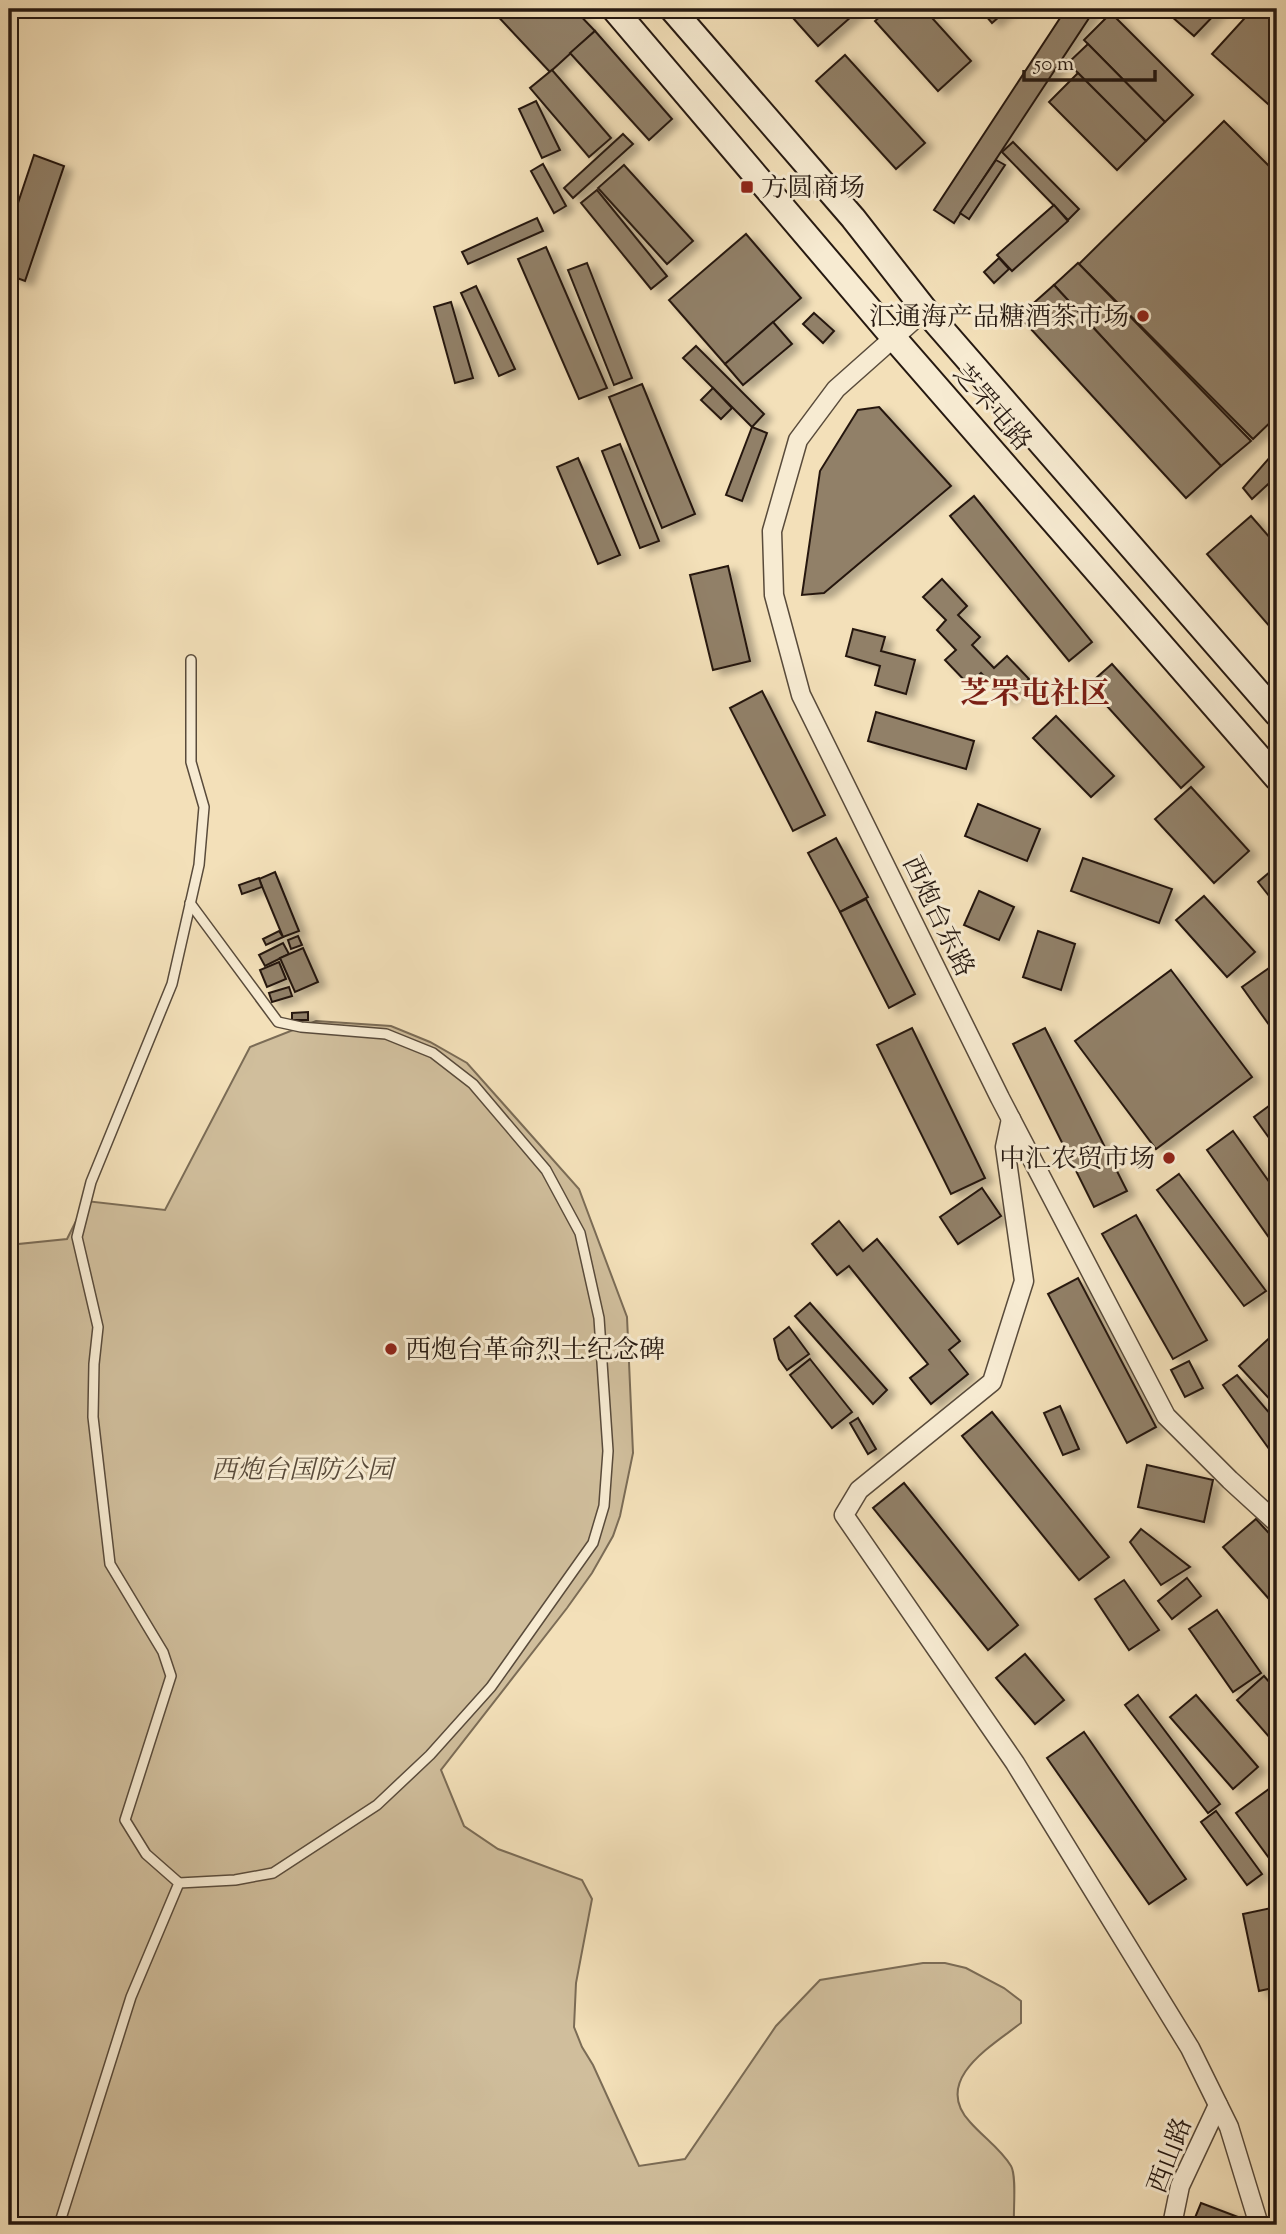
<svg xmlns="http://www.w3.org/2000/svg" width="1286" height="2234" viewBox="0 0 1286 2234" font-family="'Sorts Mill Goudy','Noto Serif SC',serif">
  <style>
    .green { fill: #d0be9c; stroke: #7b6c56; stroke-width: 2 }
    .building { fill: #918068; stroke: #261911; stroke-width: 2; filter: url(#shadow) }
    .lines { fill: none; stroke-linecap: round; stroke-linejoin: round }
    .lane-casing { stroke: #594b3b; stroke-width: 12 }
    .street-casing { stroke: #594b3b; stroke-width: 21 }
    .secondary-casing { stroke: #261911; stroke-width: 28 }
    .lane { stroke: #f7ebd2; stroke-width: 9 }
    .street { stroke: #f7ebd2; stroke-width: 18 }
    .secondary { stroke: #f7ebd2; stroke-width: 24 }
    .poi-dot { fill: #8f2418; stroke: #f7ebd2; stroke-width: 2.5 }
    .labels { text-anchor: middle; stroke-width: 6; stroke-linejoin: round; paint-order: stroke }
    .poi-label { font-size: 26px; fill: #261911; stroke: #f7ebd2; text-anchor: start }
    .street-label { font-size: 26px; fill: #261911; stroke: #f7ebd2 }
    .park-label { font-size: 26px; font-style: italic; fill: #594b3b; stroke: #f7ebd2 }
    .quarter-label { font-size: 30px; font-weight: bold; fill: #7a1f14; stroke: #f7ebd2 }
  </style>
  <defs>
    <filter id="shadow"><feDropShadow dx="8" dy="4.5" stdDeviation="3.5" flood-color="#0004"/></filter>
  </defs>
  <rect width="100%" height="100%" fill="#f3e0b9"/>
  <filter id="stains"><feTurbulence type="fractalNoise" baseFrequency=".00286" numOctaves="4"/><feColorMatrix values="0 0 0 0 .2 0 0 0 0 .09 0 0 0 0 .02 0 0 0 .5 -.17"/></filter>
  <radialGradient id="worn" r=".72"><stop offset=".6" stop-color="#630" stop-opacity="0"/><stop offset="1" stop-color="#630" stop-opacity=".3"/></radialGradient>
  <path class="green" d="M 316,1021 L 391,1026 L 430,1042 L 467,1063 L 579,1189 L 627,1317 L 633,1453 L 620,1516 L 613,1536 L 592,1573 L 567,1608 L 441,1770 L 464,1826 L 498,1849 L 582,1880 L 592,1899 L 576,1983 L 574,2027 L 582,2047 L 593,2065 L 639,2166 L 685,2159 L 776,2026 L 820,1980 L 923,1963 L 945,1963 L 966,1968 L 1004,1988 L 1021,2001 L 1021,2023 C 993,2045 931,2080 970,2122 C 983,2137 1001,2149 1011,2166 C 1017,2176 1013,2212 1014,2225 L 9,2225 L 9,1245 L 67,1239 L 86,1201 L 165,1210 L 250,1047 Z"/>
  <g class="building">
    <polygon points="491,9 574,9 595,31 550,72"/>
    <polygon points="785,9 860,9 818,46"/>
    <polygon points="889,9 924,9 971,61 938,91 875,21"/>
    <polygon points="980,9 1008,9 992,23"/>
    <polygon points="1066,9 1095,9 954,223 934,210"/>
    <polygon points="1163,9 1220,9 1194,36"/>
    <polygon points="1253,9 1260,9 1277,24 1277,112 1212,54"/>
    <polygon points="1111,13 1193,95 1165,122 1084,40"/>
    <polygon points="595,31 672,119 649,140 570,53"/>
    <polygon points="1088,44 1165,122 1146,141 1068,63"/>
    <polygon points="845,55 925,143 896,169 816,81"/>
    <polygon points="552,70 611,138 589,157 530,88"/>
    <polygon points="1078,73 1146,141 1117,170 1049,102"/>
    <polygon points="536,101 560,150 542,158 519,109"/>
    <polygon points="1224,121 1277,174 1277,416 1253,439 1079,264"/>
    <polygon points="623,134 633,144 573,198 564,188"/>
    <polygon points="1013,142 1079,209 1068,220 1002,152"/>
    <polygon points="34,155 64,166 25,281 9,275 9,230"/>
    <polygon points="996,160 1005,165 969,219 960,213"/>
    <polygon points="543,164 566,206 554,213 531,171"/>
    <polygon points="624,165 693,241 667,264 598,188"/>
    <polygon points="597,190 667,276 651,289 581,203"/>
    <polygon points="1054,205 1068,221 1012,271 997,255"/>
    <polygon points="537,218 543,231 468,264 462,252"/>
    <polygon points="746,234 801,298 725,364 669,300"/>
    <polygon points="546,247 607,388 579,399 518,259"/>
    <polygon points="999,258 1009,269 994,283 984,272"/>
    <polygon points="587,263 632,378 614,385 568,270"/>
    <polygon points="1078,263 1251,441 1221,466 1054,285"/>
    <polygon points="1054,285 1221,466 1186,498 1019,316"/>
    <polygon points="476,286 515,369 499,376 461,293"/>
    <polygon points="451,302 473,378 455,383 434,307"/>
    <polygon points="814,313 834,331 823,343 803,324"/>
    <polygon points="773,322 792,344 743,385 725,364"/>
    <polygon points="696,346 764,414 752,427 683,358"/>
    <polygon points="642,384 695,514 662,528 609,397"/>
    <polygon points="713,388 732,408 721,419 701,400"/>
    <polygon points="879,407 951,486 824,593 802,595 820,471 858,410"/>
    <polygon points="752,427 767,433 742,501 726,495"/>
    <polygon points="620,444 659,541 640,548 602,451"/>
    <polygon points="1277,449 1277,476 1252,499 1243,488"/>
    <polygon points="578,458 620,555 598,564 557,467"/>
    <polygon points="974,496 1092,642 1069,661 950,516"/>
    <polygon points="1251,516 1277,546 1277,635 1207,554"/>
    <polygon points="728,566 750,661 713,670 690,575"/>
    <polygon points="942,579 967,606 958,615 980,637 972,645 994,668 1007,656 1029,679 1007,700 981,673 969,685 945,660 956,650 937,630 946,620 923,597"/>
    <polygon points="853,629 885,637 881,651 915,660 906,694 875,685 880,666 846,656"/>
    <polygon points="1112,664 1204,767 1181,788 1088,685"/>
    <polygon points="762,691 825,815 793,831 730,708"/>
    <polygon points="876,712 974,741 966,769 868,741"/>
    <polygon points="1056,716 1114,776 1091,797 1033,738"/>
    <polygon points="1191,787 1249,851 1214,883 1155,819"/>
    <polygon points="978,804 1040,829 1027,861 965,836"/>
    <polygon points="836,838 868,897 840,912 808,853"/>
    <polygon points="1083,858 1172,889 1159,923 1071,891"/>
    <polygon points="1277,866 1277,906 1258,882"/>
    <polygon points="275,872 299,931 283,937 259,879"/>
    <polygon points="259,878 262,887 242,894 239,885"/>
    <polygon points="979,891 1014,907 999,940 964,925"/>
    <polygon points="1204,896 1255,952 1227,977 1176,920"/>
    <polygon points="866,899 915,994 889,1008 840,912"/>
    <polygon points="279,931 283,937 266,945 263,939"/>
    <polygon points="1038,931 1075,944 1061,990 1023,977"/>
    <polygon points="298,936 302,945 291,949 288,940"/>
    <polygon points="283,943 289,954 265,966 259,955"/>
    <polygon points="303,948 318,982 295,992 280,958"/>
    <polygon points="279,962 286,979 267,987 260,970"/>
    <polygon points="1272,966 1277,974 1277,1036 1242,987"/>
    <polygon points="1171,970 1252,1077 1156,1149 1075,1041"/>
    <polygon points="289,987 292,996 272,1002 269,993"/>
    <polygon points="308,1012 308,1020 292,1020 292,1013"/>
    <polygon points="912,1028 985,1178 951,1194 877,1045"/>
    <polygon points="1045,1028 1127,1191 1094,1207 1013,1044"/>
    <polygon points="1277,1100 1277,1149 1254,1117"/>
    <polygon points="1233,1131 1277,1193 1277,1249 1207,1150"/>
    <polygon points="1179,1174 1266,1291 1244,1306 1157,1190"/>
    <polygon points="982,1188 1001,1216 958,1244 940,1217"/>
    <polygon points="1136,1215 1207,1340 1173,1359 1102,1234"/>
    <polygon points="839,1221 863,1251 877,1239 960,1341 949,1350 968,1374 931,1404 910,1378 928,1364 849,1266 837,1275 812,1244"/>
    <polygon points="1078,1278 1156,1427 1127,1443 1048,1294"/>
    <polygon points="810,1303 887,1390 873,1404 795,1316"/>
    <polygon points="789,1327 809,1354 787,1370 779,1359 774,1339"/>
    <polygon points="1277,1331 1277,1407 1239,1366"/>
    <polygon points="810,1359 852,1412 832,1428 790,1375"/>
    <polygon points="1189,1361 1203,1388 1185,1397 1171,1370"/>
    <polygon points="1237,1375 1277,1422 1277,1460 1223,1385"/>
    <polygon points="1060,1406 1079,1449 1063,1455 1044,1413"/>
    <polygon points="992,1412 1109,1557 1079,1580 962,1436"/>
    <polygon points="858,1418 876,1449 868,1454 850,1423"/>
    <polygon points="1147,1465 1213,1480 1204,1522 1138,1507"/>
    <polygon points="904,1483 1018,1625 988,1650 873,1508"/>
    <polygon points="1256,1519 1277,1542 1277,1608 1223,1547"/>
    <polygon points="1141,1529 1190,1567 1161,1585 1130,1542"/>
    <polygon points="1187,1578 1201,1596 1172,1619 1158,1601"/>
    <polygon points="1124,1580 1159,1630 1129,1650 1095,1599"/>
    <polygon points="1217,1610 1261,1673 1233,1692 1189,1629"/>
    <polygon points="1025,1654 1064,1700 1035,1724 996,1678"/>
    <polygon points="1264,1676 1277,1691 1277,1746 1237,1700"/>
    <polygon points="1138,1695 1220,1804 1208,1813 1125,1705"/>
    <polygon points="1196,1695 1258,1767 1233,1789 1170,1717"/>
    <polygon points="1084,1732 1186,1879 1149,1904 1047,1758"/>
    <polygon points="1269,1789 1277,1801 1277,1852 1269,1858 1236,1813"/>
    <polygon points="1216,1811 1262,1874 1247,1885 1201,1822"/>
    <polygon points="1276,1907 1277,1987 1259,1991 1243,1914"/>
    <polygon points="1201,2203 1259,2225 1192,2225"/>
  </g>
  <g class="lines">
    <defs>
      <g id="lane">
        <polyline points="179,1883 235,1880 273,1873 377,1805 430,1755 491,1687 593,1543 604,1506 608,1451 599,1318 580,1233 546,1170 473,1084 433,1053 386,1034 301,1027 278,1022 190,903"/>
        <polyline points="59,2225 131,1997 179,1883 146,1854 125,1820 171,1676 163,1652 110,1564 93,1417 94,1364 98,1327 77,1237 91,1182 172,984 199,865 204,807 191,762 191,660"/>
      </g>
      <g id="street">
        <polyline points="925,310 836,389 798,440 772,531 774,595 801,695 1000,1098 1166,1416 1230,1480 1277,1523"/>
        <polyline points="1011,1119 1005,1147 1024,1281 992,1382 859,1490 844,1515 1015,1763 1190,2048 1229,2127 1259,2225"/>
        <polyline points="1172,2225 1180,2186 1218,2105"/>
      </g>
      <g id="secondary">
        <polyline points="614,9 893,337 1277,778"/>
        <polyline points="672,9 853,218 925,310 1277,714"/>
      </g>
    </defs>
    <use href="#lane" class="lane-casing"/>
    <use href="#street" class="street-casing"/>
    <use href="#secondary" class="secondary-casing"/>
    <use href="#lane" class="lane"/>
    <use href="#street" class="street"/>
    <use href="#secondary" class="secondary"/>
  </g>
  <g class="poi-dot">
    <rect x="740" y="180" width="14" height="14" rx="3.5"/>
    <circle cx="1143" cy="316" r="7"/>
    <circle cx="1169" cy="1158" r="7"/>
    <circle cx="391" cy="1349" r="7"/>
  </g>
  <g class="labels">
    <g class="poi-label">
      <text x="761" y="196">方圆商场</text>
      <text x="1129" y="325" text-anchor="end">汇通海产品糖酒茶市场</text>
      <text x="1155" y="1167" text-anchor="end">中汇农贸市场</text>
      <text x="405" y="1358">西炮台革命烈士纪念碑</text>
    </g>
    <g class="street-label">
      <text transform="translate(993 407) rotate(49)" y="9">芝罘屯路</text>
      <text transform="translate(939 916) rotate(64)" y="9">西炮台东路</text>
      <text transform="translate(1169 2155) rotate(-69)" y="9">西山路</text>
    </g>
    <g class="park-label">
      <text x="302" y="1478">西炮台国防公园</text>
    </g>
    <g class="quarter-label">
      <text x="1035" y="703">芝罘屯社区</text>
    </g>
  </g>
  <rect width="1286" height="2234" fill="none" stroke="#f3e0b9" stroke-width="35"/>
  <rect x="10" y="10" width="1265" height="2213" fill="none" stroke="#261911" stroke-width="3.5"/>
  <rect x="18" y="18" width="1251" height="2199" fill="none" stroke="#261911" stroke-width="2"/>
  <path d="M1024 70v10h131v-10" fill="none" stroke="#261911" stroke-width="3.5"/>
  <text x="1034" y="70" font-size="21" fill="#261911" stroke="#f7ebd2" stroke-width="5" paint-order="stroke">50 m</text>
  <rect width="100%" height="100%" filter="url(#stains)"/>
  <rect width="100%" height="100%" fill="url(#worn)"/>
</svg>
